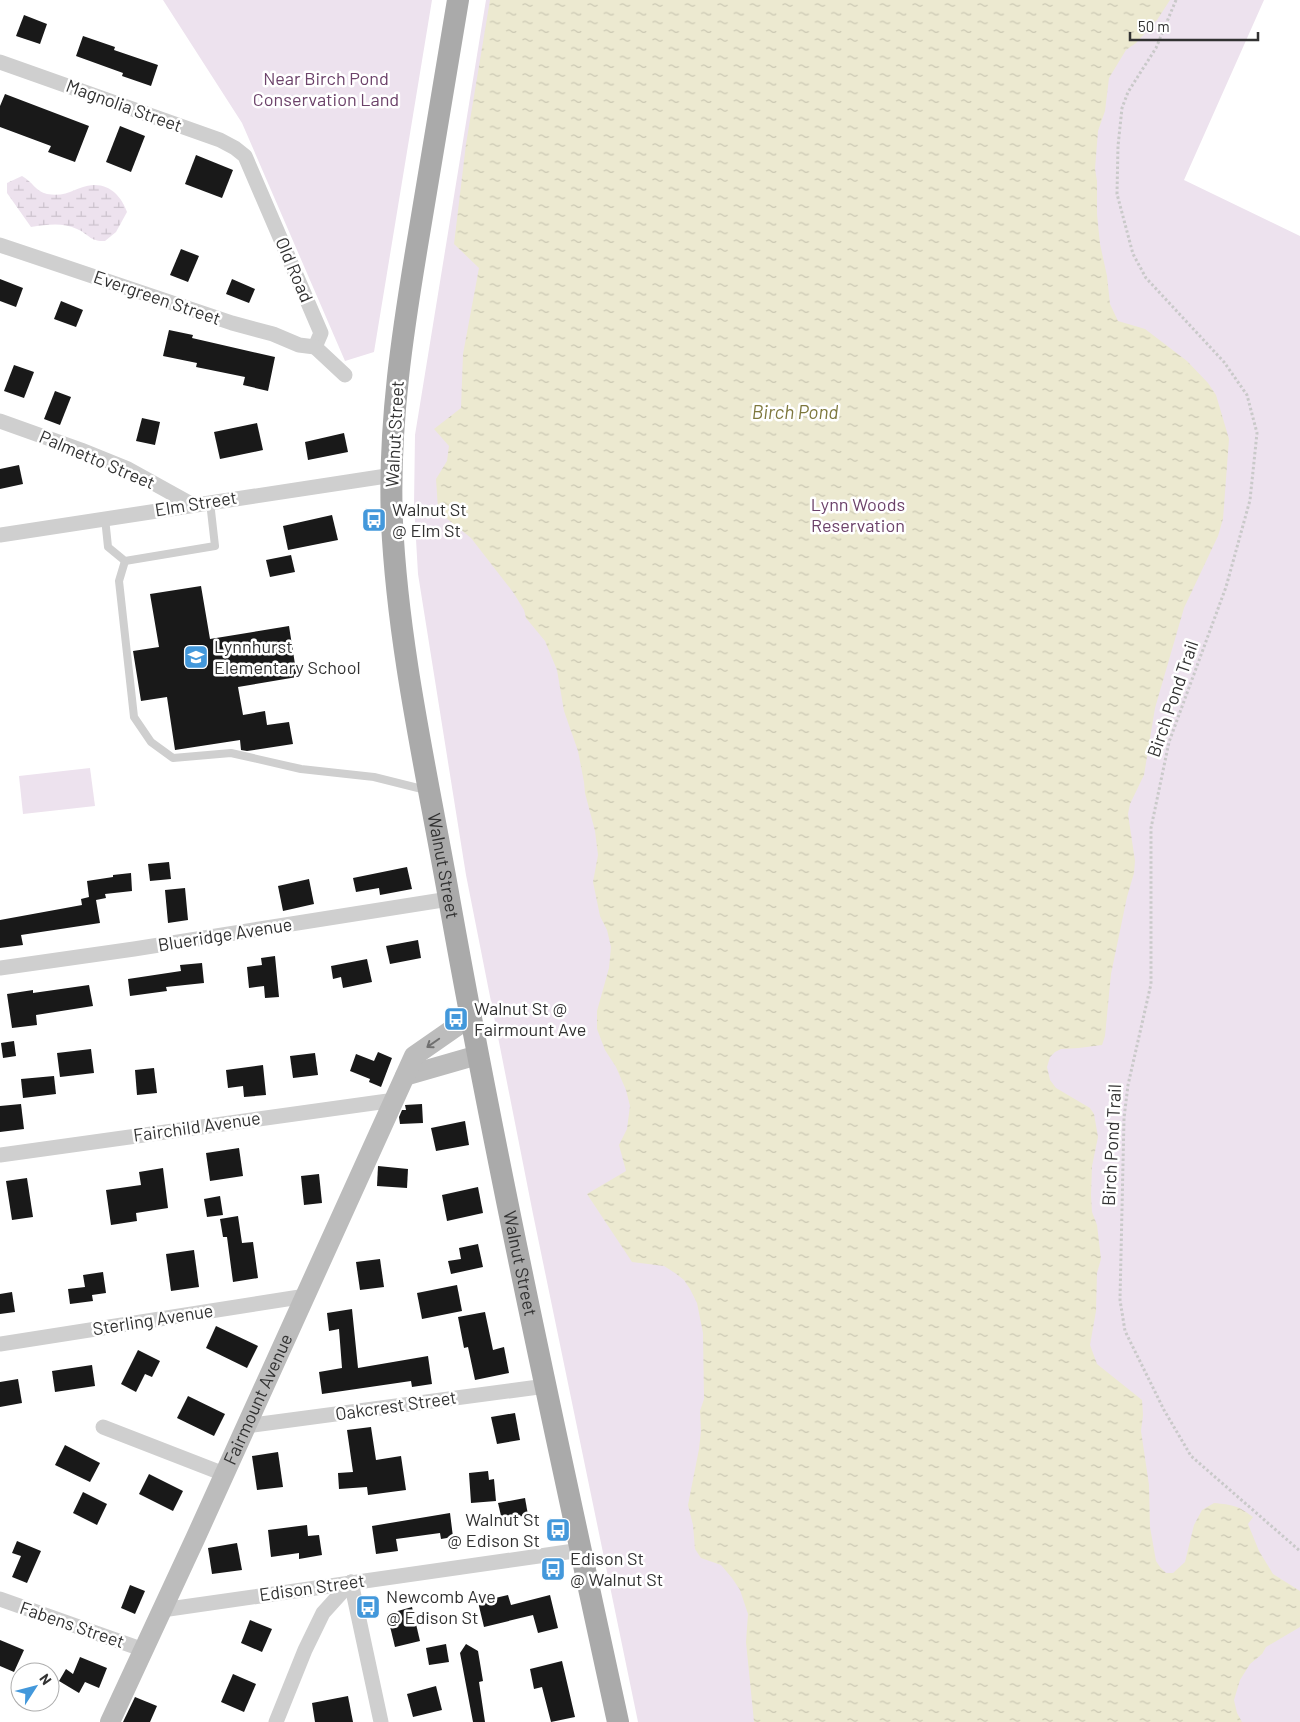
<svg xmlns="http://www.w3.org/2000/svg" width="1300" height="1722" viewBox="0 0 1300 1722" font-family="Barlow,sans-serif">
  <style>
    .wetland { fill: url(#wetland-marsh) }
    .green { fill: #ede2ee }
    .water { fill: url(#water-ripples) }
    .building { fill: #191919 }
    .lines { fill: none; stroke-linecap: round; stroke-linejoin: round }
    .path { stroke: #c9c9c9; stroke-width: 3; stroke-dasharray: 2.5 2.5; stroke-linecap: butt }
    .lane { stroke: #cfcfcf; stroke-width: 8 }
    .street { stroke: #cfcfcf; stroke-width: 15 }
    .secondary { stroke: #bcbcbc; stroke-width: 20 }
    .primary { stroke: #aaa; stroke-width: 22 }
    .oneway { stroke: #707070 }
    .labels { text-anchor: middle; stroke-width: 5; stroke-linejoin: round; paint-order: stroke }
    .park-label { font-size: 18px; fill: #6c426a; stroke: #fff }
    .street-label { font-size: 18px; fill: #323232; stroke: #fff }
    .poi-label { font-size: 18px; fill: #323232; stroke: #fff; text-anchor: start }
    .water-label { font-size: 19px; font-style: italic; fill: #7d773c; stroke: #fff }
  </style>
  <defs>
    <pattern id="wetland-marsh" width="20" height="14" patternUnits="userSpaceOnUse" patternTransform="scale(1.25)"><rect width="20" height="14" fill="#ede2ee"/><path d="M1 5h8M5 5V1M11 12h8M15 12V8" fill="none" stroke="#ccc2cd"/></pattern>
    <pattern id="water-ripples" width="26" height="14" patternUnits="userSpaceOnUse" patternTransform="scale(1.25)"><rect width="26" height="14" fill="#ece9d0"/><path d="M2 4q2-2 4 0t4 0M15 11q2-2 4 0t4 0" fill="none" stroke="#cbc8b3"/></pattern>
  </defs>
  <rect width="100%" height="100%" fill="#fff"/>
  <path class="wetland" d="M 22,176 C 32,181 36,192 47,194 C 68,198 76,186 93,185 C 110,184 122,197 127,212 L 116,232 L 105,241 C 90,242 89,234 77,229 C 61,222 47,225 31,227 L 7,193 L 7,183 Z"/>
  <g class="green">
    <polygon points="163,0 432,0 374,352 345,361 242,123"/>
    <polygon points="486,0 1264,0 1184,180 1300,236 1300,1722 638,1722 533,1214 466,875 418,574 414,505 415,435"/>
    <polygon points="90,768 95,806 23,814 19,776"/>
  </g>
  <path class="water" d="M 490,0 L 1170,0 L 1157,20 L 1136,43 L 1126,50 L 1109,78 L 1105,111 L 1098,131 L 1095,169 L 1097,181 L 1097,214 L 1100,244 L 1107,276 L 1110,304 L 1118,321 L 1145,329 L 1187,361 L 1208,383 L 1216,395 L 1229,439 L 1223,519 L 1218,536 L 1184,608 L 1155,708 L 1144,775 L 1130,804 L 1128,814 L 1135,861 L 1134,873 L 1127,897 L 1111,974 L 1105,1036 L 1102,1045 L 1079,1048 L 1061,1049 L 1055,1052 L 1050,1057 L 1047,1067 L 1050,1080 L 1056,1088 L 1090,1108 L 1094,1114 L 1098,1137 L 1092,1166 L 1091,1195 L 1092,1212 L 1097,1225 L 1101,1259 L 1097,1273 L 1096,1311 L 1090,1345 L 1097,1364 L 1142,1400 L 1143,1415 L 1141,1431 L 1149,1485 L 1150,1527 L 1156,1561 L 1160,1567 L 1166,1573 L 1173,1573 L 1185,1562 L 1194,1525 L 1202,1510 L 1214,1503 C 1233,1505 1237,1505 1253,1517 L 1248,1524 L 1259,1551 L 1273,1574 L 1300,1591 L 1300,1627 L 1266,1647 L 1262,1654 L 1250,1664 L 1240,1680 L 1234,1700 L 1237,1713 L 1242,1722 L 754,1722 L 746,1642 L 748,1614 L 740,1590 L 732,1578 L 721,1565 L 701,1558 L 695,1549 L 693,1525 L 688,1505 L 699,1449 L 701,1431 L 700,1411 L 704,1399 L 703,1333 L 697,1303 L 690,1289 L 684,1280 L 675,1273 L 664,1266 L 632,1262 L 587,1194 L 626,1171 L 619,1145 L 627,1129 L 630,1106 L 626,1090 L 616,1067 L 605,1050 L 597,1029 L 597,1011 L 609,968 L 611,947 L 607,930 L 600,916 L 593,882 L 598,855 L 595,831 L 585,793 L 584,782 L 578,751 L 564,711 L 557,670 L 545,641 L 526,618 L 524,610 L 513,592 L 471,538 L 445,517 L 438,509 L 436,479 L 447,461 L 449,446 L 434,429 L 461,408 L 463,354 L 479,268 L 454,244 L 466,144 Z"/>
  <g class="building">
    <polygon points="24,15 47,24 40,44 16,36"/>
    <polygon points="83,36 115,47 114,50 158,65 151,86 122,76 123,73 76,56"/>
    <polygon points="5,94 89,126 75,162 48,152 51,146 0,127 0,106"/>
    <polygon points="120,126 145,136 131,172 106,162"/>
    <polygon points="196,155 233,170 222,198 185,184"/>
    <polygon points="181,249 199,256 188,282 170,275"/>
    <polygon points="0,279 23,288 16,307 0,301"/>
    <polygon points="232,279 255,289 249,303 226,294"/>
    <polygon points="61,301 83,310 76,327 54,319"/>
    <polygon points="169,330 193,335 192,338 275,357 268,391 243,385 245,377 196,367 197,363 163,356"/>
    <polygon points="14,365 34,372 24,398 4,391"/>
    <polygon points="55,391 71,397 60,425 44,419"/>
    <polygon points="142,418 160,422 155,445 136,441"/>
    <polygon points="257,423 263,450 220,459 214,432"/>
    <polygon points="344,433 348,452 308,460 305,442"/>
    <polygon points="19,465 23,484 0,489 0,469"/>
    <polygon points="332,515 338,540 288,550 283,526"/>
    <polygon points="291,555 295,572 270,577 266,560"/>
    <polygon points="201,586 210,639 289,626 297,677 238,687 243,715 265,711 267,725 289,722 293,744 247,751 241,750 240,740 175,750 167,697 141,701 133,651 159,647 150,594"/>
    <polygon points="169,862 171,879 150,881 148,864"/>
    <polygon points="407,867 412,889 380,895 379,888 356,892 353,878"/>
    <polygon points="131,873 132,891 105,894 106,898 96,900 100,923 21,935 23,945 0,948 0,920 82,905 81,899 89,897 87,881 113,877 113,875"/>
    <polygon points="309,879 314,904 283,911 278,886"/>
    <polygon points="185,888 188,920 168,923 165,890"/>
    <polygon points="418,940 421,958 390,964 386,946"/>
    <polygon points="275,956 279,997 265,998 264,986 249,988 247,967 262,965 261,958"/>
    <polygon points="367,959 372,982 343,988 341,977 333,979 331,966"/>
    <polygon points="202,963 204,983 166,987 167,991 130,996 128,979 181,971 180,965"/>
    <polygon points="89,985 93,1006 36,1015 37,1025 12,1028 7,994 33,990 33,993"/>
    <polygon points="14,1041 16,1056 3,1058 1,1043"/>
    <polygon points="91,1049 94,1073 60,1077 57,1053"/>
    <polygon points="378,1052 392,1058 381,1087 369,1082 370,1079 350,1071 356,1054 374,1061"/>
    <polygon points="315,1053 318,1075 293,1078 290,1056"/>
    <polygon points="263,1065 266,1095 244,1097 243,1086 228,1088 226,1070"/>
    <polygon points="154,1068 157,1093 137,1095 135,1070"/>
    <polygon points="54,1076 56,1094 23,1098 21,1079"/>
    <polygon points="21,1104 24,1129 0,1132 0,1106"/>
    <polygon points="422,1104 423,1123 400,1124 399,1117 402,1110 406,1110 405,1105"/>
    <polygon points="465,1121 469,1145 436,1151 431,1128"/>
    <polygon points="239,1148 243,1176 210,1181 206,1153"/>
    <polygon points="378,1166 408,1169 407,1188 377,1186"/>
    <polygon points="163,1168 168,1208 136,1213 137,1221 111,1225 106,1190 141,1185 139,1172"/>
    <polygon points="319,1174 322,1203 304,1205 301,1176"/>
    <polygon points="27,1178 33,1217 12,1220 6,1181"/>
    <polygon points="478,1187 483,1213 447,1221 442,1195"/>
    <polygon points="220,1196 223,1215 207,1217 204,1199"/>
    <polygon points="238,1216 242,1243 253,1242 258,1278 233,1282 227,1237 223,1237 220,1219"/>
    <polygon points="478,1244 483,1267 451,1274 448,1261 461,1259 459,1248"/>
    <polygon points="194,1250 199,1287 171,1291 166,1254"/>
    <polygon points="380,1259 384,1287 360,1290 356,1262"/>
    <polygon points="103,1272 106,1293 92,1295 93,1301 70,1304 68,1289 85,1287 83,1275"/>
    <polygon points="457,1285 462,1311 422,1319 417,1293"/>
    <polygon points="12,1292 15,1312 0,1314 0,1294"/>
    <polygon points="352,1309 358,1368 428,1356 432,1384 412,1387 411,1381 322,1394 319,1372 342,1368 339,1329 329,1331 327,1313"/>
    <polygon points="485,1312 493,1350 504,1347 509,1373 475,1380 468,1347 464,1348 458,1317"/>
    <polygon points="216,1326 258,1346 247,1368 206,1348"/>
    <polygon points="138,1350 160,1361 152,1377 145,1374 136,1392 121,1384"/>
    <polygon points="92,1365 95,1386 55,1392 52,1371"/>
    <polygon points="18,1379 22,1403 0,1407 0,1382"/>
    <polygon points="188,1396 225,1414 214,1436 177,1418"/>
    <polygon points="515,1413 520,1440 497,1444 491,1417"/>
    <polygon points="371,1427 376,1460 401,1456 406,1490 368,1495 367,1487 339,1489 338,1473 353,1472 347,1430"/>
    <polygon points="65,1445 100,1463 90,1482 55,1465"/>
    <polygon points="278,1452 283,1487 257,1490 252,1456"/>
    <polygon points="488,1471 489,1480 494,1479 496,1501 471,1503 469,1473"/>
    <polygon points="149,1474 183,1491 173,1511 139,1494"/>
    <polygon points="83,1492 107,1504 97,1525 73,1513"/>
    <polygon points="525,1498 528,1515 502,1520 498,1503"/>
    <polygon points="450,1513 453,1537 441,1539 440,1533 396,1539 398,1551 376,1554 372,1526"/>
    <polygon points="307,1525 308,1536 319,1535 322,1555 299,1559 299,1553 271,1557 268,1530"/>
    <polygon points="17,1541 41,1551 27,1583 12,1577 21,1556 12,1553"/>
    <polygon points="237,1543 242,1570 212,1574 208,1548"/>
    <polygon points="130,1585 145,1591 135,1614 121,1608"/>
    <polygon points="508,1595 511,1605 550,1595 558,1628 538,1633 533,1615 484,1627 478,1602"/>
    <polygon points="412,1607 420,1641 395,1647 387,1614"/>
    <polygon points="250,1620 272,1629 262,1652 241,1643"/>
    <polygon points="0,1640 24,1650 14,1672 0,1666"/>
    <polygon points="446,1644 449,1662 429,1665 426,1648"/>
    <polygon points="466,1644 478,1651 483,1681 479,1682 485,1722 473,1722 460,1653"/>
    <polygon points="80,1657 107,1668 99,1688 85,1682 79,1693 59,1681 66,1669 73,1674"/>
    <polygon points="562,1661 575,1717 551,1722 542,1687 534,1689 530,1669"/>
    <polygon points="233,1674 256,1684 244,1712 221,1702"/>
    <polygon points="436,1686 442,1710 413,1717 407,1694"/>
    <polygon points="348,1696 353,1722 315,1722 312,1703"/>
    <polygon points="135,1697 157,1706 150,1722 123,1722"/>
  </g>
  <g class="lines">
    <polyline class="path" points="1176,0 1156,48 1128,92 1122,108 1118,146 1117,194 1133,254 1146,278 1224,362 1247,395 1257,433 1250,500 1226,587 1169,742 1151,828 1151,984 1128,1085 1124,1118 1120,1300 1125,1331 1164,1410 1191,1456 1300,1551"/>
    <g class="lane">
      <polyline points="105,518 108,547 125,561 215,546 210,502"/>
      <polyline points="125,561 119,581 134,717 151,742 173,758 231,753 301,769 374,777 426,790"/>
    </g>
    <g class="street">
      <polyline points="0,62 220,140 235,148 245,156 321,333 315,347 345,375"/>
      <polyline points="0,245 232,323 273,334 299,345 315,347"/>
      <polyline points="0,421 81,450 128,469 193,505"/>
      <polyline points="0,535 393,475"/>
      <polyline points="0,968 134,949 449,899"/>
      <polyline points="0,1155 395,1100"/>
      <polyline points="0,1344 306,1296"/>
      <polyline points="246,1426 546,1386"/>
      <polyline points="103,1427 224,1474"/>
      <polyline points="351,1582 381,1722"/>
      <polyline points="0,1599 144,1650"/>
      <polyline points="162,1610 581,1550"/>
      <polyline points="276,1722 305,1650 323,1613 351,1582"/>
    </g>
    <g class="secondary">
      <polyline points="405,1076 478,1055"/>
      <path id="s1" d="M 110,1722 L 195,1539 L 414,1056 L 470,1017"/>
    </g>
    <path class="primary" id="s2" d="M 458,0 C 445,78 432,156 419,234 C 403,329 388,425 392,522 C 398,650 428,778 450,904 C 499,1178 559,1450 618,1722"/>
  </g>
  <defs><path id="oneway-shaft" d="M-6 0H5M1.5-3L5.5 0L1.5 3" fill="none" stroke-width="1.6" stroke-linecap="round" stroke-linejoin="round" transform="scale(1.25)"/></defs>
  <use class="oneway" href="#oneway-shaft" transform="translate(433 1043) rotate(145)"/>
  <defs>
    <symbol id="bus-square" viewBox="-11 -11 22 22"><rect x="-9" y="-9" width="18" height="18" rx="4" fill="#4398db" stroke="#fff"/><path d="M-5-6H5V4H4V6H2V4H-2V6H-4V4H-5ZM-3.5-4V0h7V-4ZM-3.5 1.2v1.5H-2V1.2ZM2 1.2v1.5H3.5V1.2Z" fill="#fff"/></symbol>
    <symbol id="school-square" viewBox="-11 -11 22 22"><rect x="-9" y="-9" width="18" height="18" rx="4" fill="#4398db" stroke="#fff"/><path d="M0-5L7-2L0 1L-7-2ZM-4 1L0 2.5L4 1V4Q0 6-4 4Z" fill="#fff"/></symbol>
  </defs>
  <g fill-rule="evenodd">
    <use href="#bus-square" x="360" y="506" width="28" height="28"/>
    <use href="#school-square" x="182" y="643" width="28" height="28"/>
    <use href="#bus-square" x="442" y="1005" width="28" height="28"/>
    <use href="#bus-square" x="544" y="1516" width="28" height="28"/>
    <use href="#bus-square" x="539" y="1555" width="28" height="28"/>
    <use href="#bus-square" x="354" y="1593" width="28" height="28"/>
  </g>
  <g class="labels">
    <g class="park-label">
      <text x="326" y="85">Near Birch Pond<tspan x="326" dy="21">Conservation Land</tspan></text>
      <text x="858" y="511">Lynn Woods<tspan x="858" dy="21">Reservation</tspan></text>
    </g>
    <g class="street-label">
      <text transform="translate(124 106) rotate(20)" y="6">Magnolia Street</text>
      <text transform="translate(294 270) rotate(67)" y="6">Old Road</text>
      <text transform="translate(157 298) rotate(19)" y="6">Evergreen Street</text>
      <text transform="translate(395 434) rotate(-87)" y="6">Walnut Street</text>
      <text transform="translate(97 460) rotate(23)" y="6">Palmetto Street</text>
      <text transform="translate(196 504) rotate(-9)" y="6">Elm Street</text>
      <text transform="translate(1173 699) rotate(-71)" y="6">Birch Pond Trail</text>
      <text dy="6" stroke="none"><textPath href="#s2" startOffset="875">Walnut Street</textPath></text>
      <text transform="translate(225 935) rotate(-9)" y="6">Blueridge Avenue</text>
      <text transform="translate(197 1127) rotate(-8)" y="6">Fairchild Avenue</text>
      <text transform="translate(1112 1145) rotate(-87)" y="6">Birch Pond Trail</text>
      <text dy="6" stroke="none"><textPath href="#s2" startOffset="1280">Walnut Street</textPath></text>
      <text transform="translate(153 1320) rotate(-9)" y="6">Sterling Avenue</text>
      <text dy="6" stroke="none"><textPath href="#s1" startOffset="355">Fairmount Avenue</textPath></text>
      <text transform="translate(396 1406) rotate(-8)" y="6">Oakcrest Street</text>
      <text transform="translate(312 1588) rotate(-8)" y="6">Edison Street</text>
      <text transform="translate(72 1625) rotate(19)" y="6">Fabens Street</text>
    </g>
    <g class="poi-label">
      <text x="392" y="516">Walnut St<tspan x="392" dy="21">@ Elm St</tspan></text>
      <text x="214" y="653">Lynnhurst<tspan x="214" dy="21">Elementary School</tspan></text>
      <text x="474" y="1015">Walnut St @<tspan x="474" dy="21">Fairmount Ave</tspan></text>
      <text x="540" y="1526" text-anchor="end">Walnut St<tspan x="540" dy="21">@ Edison St</tspan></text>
      <text x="570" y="1565">Edison St<tspan x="570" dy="21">@ Walnut St</tspan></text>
      <text x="386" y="1603">Newcomb Ave<tspan x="386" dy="21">@ Edison St</tspan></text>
    </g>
    <g class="water-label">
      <text x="795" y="419">Birch Pond</text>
    </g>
  </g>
  <g transform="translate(35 1687) rotate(54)"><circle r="24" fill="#ffffff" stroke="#adadad"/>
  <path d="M0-4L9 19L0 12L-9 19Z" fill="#4398db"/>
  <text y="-8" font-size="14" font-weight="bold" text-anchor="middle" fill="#323232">N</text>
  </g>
  <path d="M1130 32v8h128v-8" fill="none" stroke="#323232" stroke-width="2.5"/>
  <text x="1138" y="32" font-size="15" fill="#323232" stroke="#ffffff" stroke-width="4" paint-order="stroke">50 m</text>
</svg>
